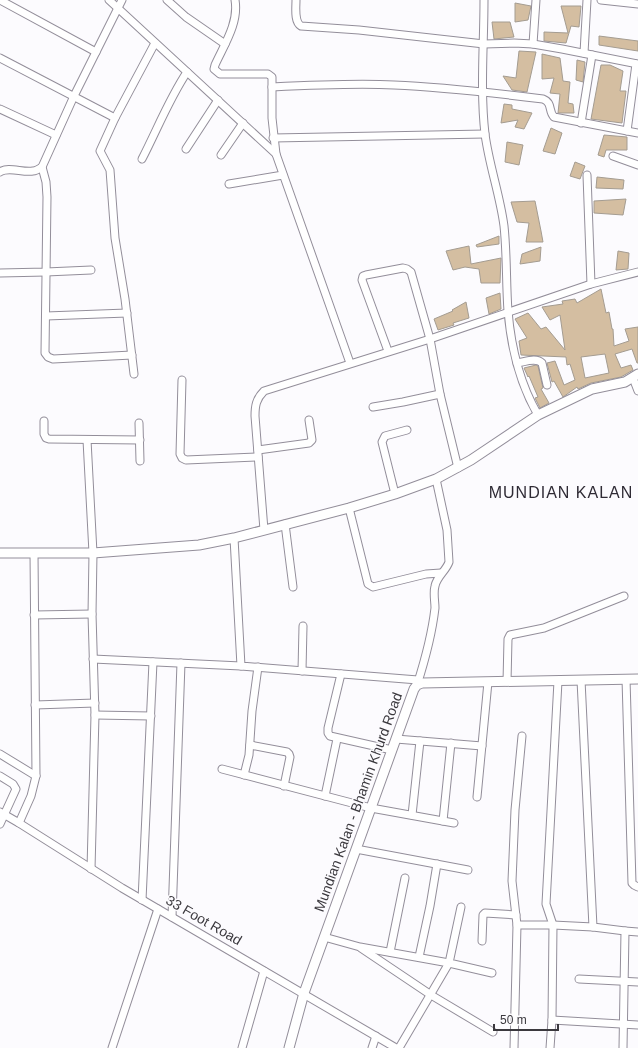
<svg xmlns="http://www.w3.org/2000/svg" width="638" height="1048" viewBox="0 0 638 1048" font-family="Helvetica,sans-serif">
  <style>
    .building { fill: #d4bea1; stroke: #a49c91; fill-rule: evenodd }
    .lines { fill: none; stroke-linecap: round; stroke-linejoin: round }
    .minor-casing { stroke: #938e9a; stroke-width: 9 }
    .tertiary-casing { stroke: #938e9a; stroke-width: 11 }
    .minor { stroke: #fff; stroke-width: 7 }
    .tertiary { stroke: #fff; stroke-width: 9 }
    .labels { text-anchor: middle; stroke-width: 3; stroke-linejoin: round; paint-order: stroke }
    .street-label { font-size: 14px; fill: #3b393e; stroke: #fcfbfe }
    .quarter-label { font-size: 16px; letter-spacing: 1px; fill: #2f2b35; stroke: #fcfbfe }
  </style>
  <rect width="100%" height="100%" fill="#fcfbfe"/>
  <g class="building">
    <polygon points="515,3 531,6 528,20 515,22"/>
    <polygon points="561,6 581,6 579,27 571,26 566,43 544,41 544,32 568,33"/>
    <polygon points="492,22 510,22 514,37 494,39"/>
    <polygon points="599,36 638,41 638,51 599,45"/>
    <polygon points="519,51 536,52 527,92 512,90 503,76 516,78"/>
    <polygon points="542,54 560,58 563,81 570,82 568,103 573,104 574,113 558,113 560,94 550,93 554,78 542,79"/>
    <polygon points="577,60 585,62 583,82 576,80"/>
    <polygon points="601,65 610,65 623,71 620,91 626,91 622,123 591,119"/>
    <polygon points="504,104 512,105 512,109 532,113 524,129 515,127 518,120 501,123"/>
    <polygon points="551,128 562,133 555,154 543,151"/>
    <polygon points="604,135 627,137 627,150 606,150 604,157 598,155"/>
    <polygon points="507,142 523,145 519,165 505,162"/>
    <polygon points="575,162 585,166 580,179 570,176"/>
    <polygon points="597,177 624,180 623,189 596,188"/>
    <polygon points="626,199 623,215 594,213 594,201"/>
    <polygon points="535,201 541,231 543,242 526,242 529,223 517,222 511,202"/>
    <polygon points="499,236 499,244 477,247 476,245"/>
    <polygon points="469,246 471,264 501,258 500,283 481,283 479,269 465,267 453,270 446,251"/>
    <polygon points="541,247 540,261 520,264 522,254"/>
    <polygon points="618,251 629,253 628,269 616,270"/>
    <path d="M 601,289 L 606,313 L 609,312 L 612,329 L 613,329 L 614,346 L 629,341 L 625,329 L 638,327 L 638,363 L 637,363 L 632,349 L 615,354 L 621,368 L 631,365 L 633,370 L 621,377 L 591,383 L 578,389 L 577,387 L 563,397 L 554,381 L 552,382 L 547,363 L 555,361 L 564,385 L 575,380 L 570,364 L 567,365 L 566,357 L 521,355 L 519,341 L 527,338 L 515,319 L 528,313 L 541,329 L 546,327 L 565,350 L 560,315 L 550,320 L 542,307 L 563,304 L 562,301 L 575,299 L 577,303 ZM 605,354 L 609,373 L 585,378 L 581,357 Z"/>
    <polygon points="500,293 501,309 489,314 486,298"/>
    <polygon points="466,302 469,318 453,323 454,325 438,330 434,319 453,311 452,310"/>
    <polygon points="536,365 538,366 543,388 541,389 549,403 540,408 535,398 538,397 529,376 528,377 524,368"/>
  </g>
  <g class="lines">
    <defs>
      <g id="minor">
        <polyline points="0,0 96,52"/>
        <polyline points="109,0 276,154 350,363"/>
        <polyline points="167,0 186,17 225,44"/>
        <path d="M 235,0 C 239,23 224,45 215,65 L 214,69 L 220,74 L 268,74 L 272,77 L 272,118 L 276,154"/>
        <path d="M 296,0 C 296,8 294,22 301,26 L 359,30 L 484,44 L 514,43 L 533,44 L 562,49 L 638,64"/>
        <path d="M 484,0 C 484,44 480,90 485,134 C 489,165 500,195 504,226 C 507,254 506,283 508,311 C 511,347 520,384 538,415"/>
        <polyline points="601,0 638,4"/>
        <polyline points="533,44 536,0"/>
        <polyline points="584,53 587,0"/>
        <polyline points="0,58 115,118"/>
        <path d="M 272,87 C 313,85 354,83 394,85 C 444,87 494,93 543,99 C 553,103 548,111 554,117 L 638,133"/>
        <polyline points="0,109 56,135"/>
        <polyline points="581,123 592,55"/>
        <polyline points="627,131 636,64"/>
        <polyline points="273,138 485,134"/>
        <polyline points="186,149 218,100"/>
        <polyline points="221,155 243,123"/>
        <polyline points="613,156 638,165"/>
        <path d="M 142,159 C 157,130 169,99 187,72"/>
        <polyline points="42,167 46,182 47,197 45,353 48,357 53,359 132,355"/>
        <path d="M 0,172 C 8,166 23,173 33,171 C 36,171 39,169 42,167 L 74,96 L 122,0"/>
        <polyline points="587,175 591,284"/>
        <polyline points="229,184 283,175"/>
        <polyline points="0,273 46,272 91,270"/>
        <polyline points="46,316 127,313"/>
        <polyline points="388,351 362,280 363,276 366,275 403,268 407,269 411,272 430,339 440,394 458,468"/>
        <path d="M 517,363 C 525,362 536,357 542,363 L 547,385"/>
        <polyline points="134,374 125,299 115,238 110,170 100,151 115,118 155,43"/>
        <polyline points="633,378 638,391"/>
        <polyline points="182,380 180,454 182,458 186,460 258,457"/>
        <polyline points="373,407 403,402 440,394"/>
        <polyline points="44,421 44,434 46,438 49,439 140,440"/>
        <polyline points="139,423 140,461"/>
        <polyline points="87,440 93,553 92,614 95,715 91,869"/>
        <polyline points="258,450 309,443 312,440 309,420"/>
        <polyline points="395,494 382,442 385,436 407,430"/>
        <polyline points="349,508 368,584 373,587 426,574 441,573"/>
        <polyline points="285,524 293,587"/>
        <path d="M 264,530 L 255,416 C 255,406 256,399 264,391 L 430,339 L 591,284 L 638,272"/>
        <polyline points="234,538 241,666 418,680"/>
        <polyline points="34,615 92,614"/>
        <polyline points="93,659 241,666"/>
        <polyline points="302,671 303,626"/>
        <polyline points="341,674 328,728 328,733 330,736 392,750"/>
        <polyline points="626,679 632,883 634,885 638,887"/>
        <polyline points="581,680 593,927 625,931 623,1048"/>
        <polyline points="507,682 508,639 510,635 544,628 624,596"/>
        <path d="M 417,685 C 425,660 432,634 435,608 C 435,601 433,593 435,586 C 437,576 446,571 449,562 L 447,530 L 436,479"/>
        <polyline points="35,705 95,703"/>
        <polyline points="95,715 151,716"/>
        <polyline points="396,739 482,746"/>
        <polyline points="250,745 287,752 289,754 290,757 284,786"/>
        <polyline points="0,754 36,776"/>
        <polyline points="222,769 371,808 454,823"/>
        <polyline points="244,775 249,755 252,711 258,667"/>
        <polyline points="0,776 13,784 16,789 0,824"/>
        <polyline points="325,796 337,739"/>
        <polyline points="477,797 488,682"/>
        <polyline points="0,812 19,823 122,888 396,1048"/>
        <polyline points="412,815 420,741"/>
        <polyline points="443,821 451,743"/>
        <polyline points="19,823 31,796 36,776 34,553"/>
        <polyline points="356,849 468,870"/>
        <polyline points="142,900 153,662"/>
        <polyline points="461,907 449,963 492,973"/>
        <polyline points="172,917 181,663"/>
        <polyline points="517,925 553,925 593,927"/>
        <polyline points="625,931 638,932"/>
        <polyline points="324,937 360,947 449,963 399,1048"/>
        <polyline points="482,941 483,915 485,913 516,915"/>
        <polyline points="361,948 431,995 493,1032"/>
        <polyline points="390,952 405,878"/>
        <polyline points="419,957 430,906 437,864"/>
        <polyline points="579,979 638,982"/>
        <polyline points="552,1020 638,1025"/>
        <polyline points="112,1048 158,909"/>
        <polyline points="242,1048 264,971"/>
        <polyline points="372,1048 376,1036"/>
        <polyline points="514,1048 517,925 512,881 515,810 522,736"/>
        <polyline points="550,1048 552,1020 553,925 546,904 558,681"/>
      </g>
      <g id="tertiary">
        <polyline points="0,553 93,553 199,545 234,538 349,508 395,494 436,479 471,460 538,415 592,389 625,382 638,374"/>
        <polyline points="289,1048 304,993 414,689 417,685 422,683 638,679"/>
      </g>
    </defs>
    <use href="#minor" class="minor-casing"/>
    <use href="#tertiary" class="tertiary-casing"/>
    <use href="#minor" class="minor"/>
    <use href="#tertiary" class="tertiary"/>
  </g>
  <g class="labels">
    <g class="street-label">
      <text transform="translate(358 802) rotate(-70)" y="5">Mundian Kalan - Bhamin Khurd Road</text>
      <text transform="translate(204 920) rotate(30)" y="5">33 Foot Road</text>
    </g>
    <g class="quarter-label">
      <text x="561" y="498">MUNDIAN KALAN</text>
    </g>
  </g>
  <path d="M494 1024v6h64v-6" fill="none" stroke="#3b393e" stroke-width="2"/>
  <text x="500" y="1024" font-size="12" fill="#3b393e" stroke="#fcfbfe" stroke-width="3" paint-order="stroke">50 m</text>
</svg>
